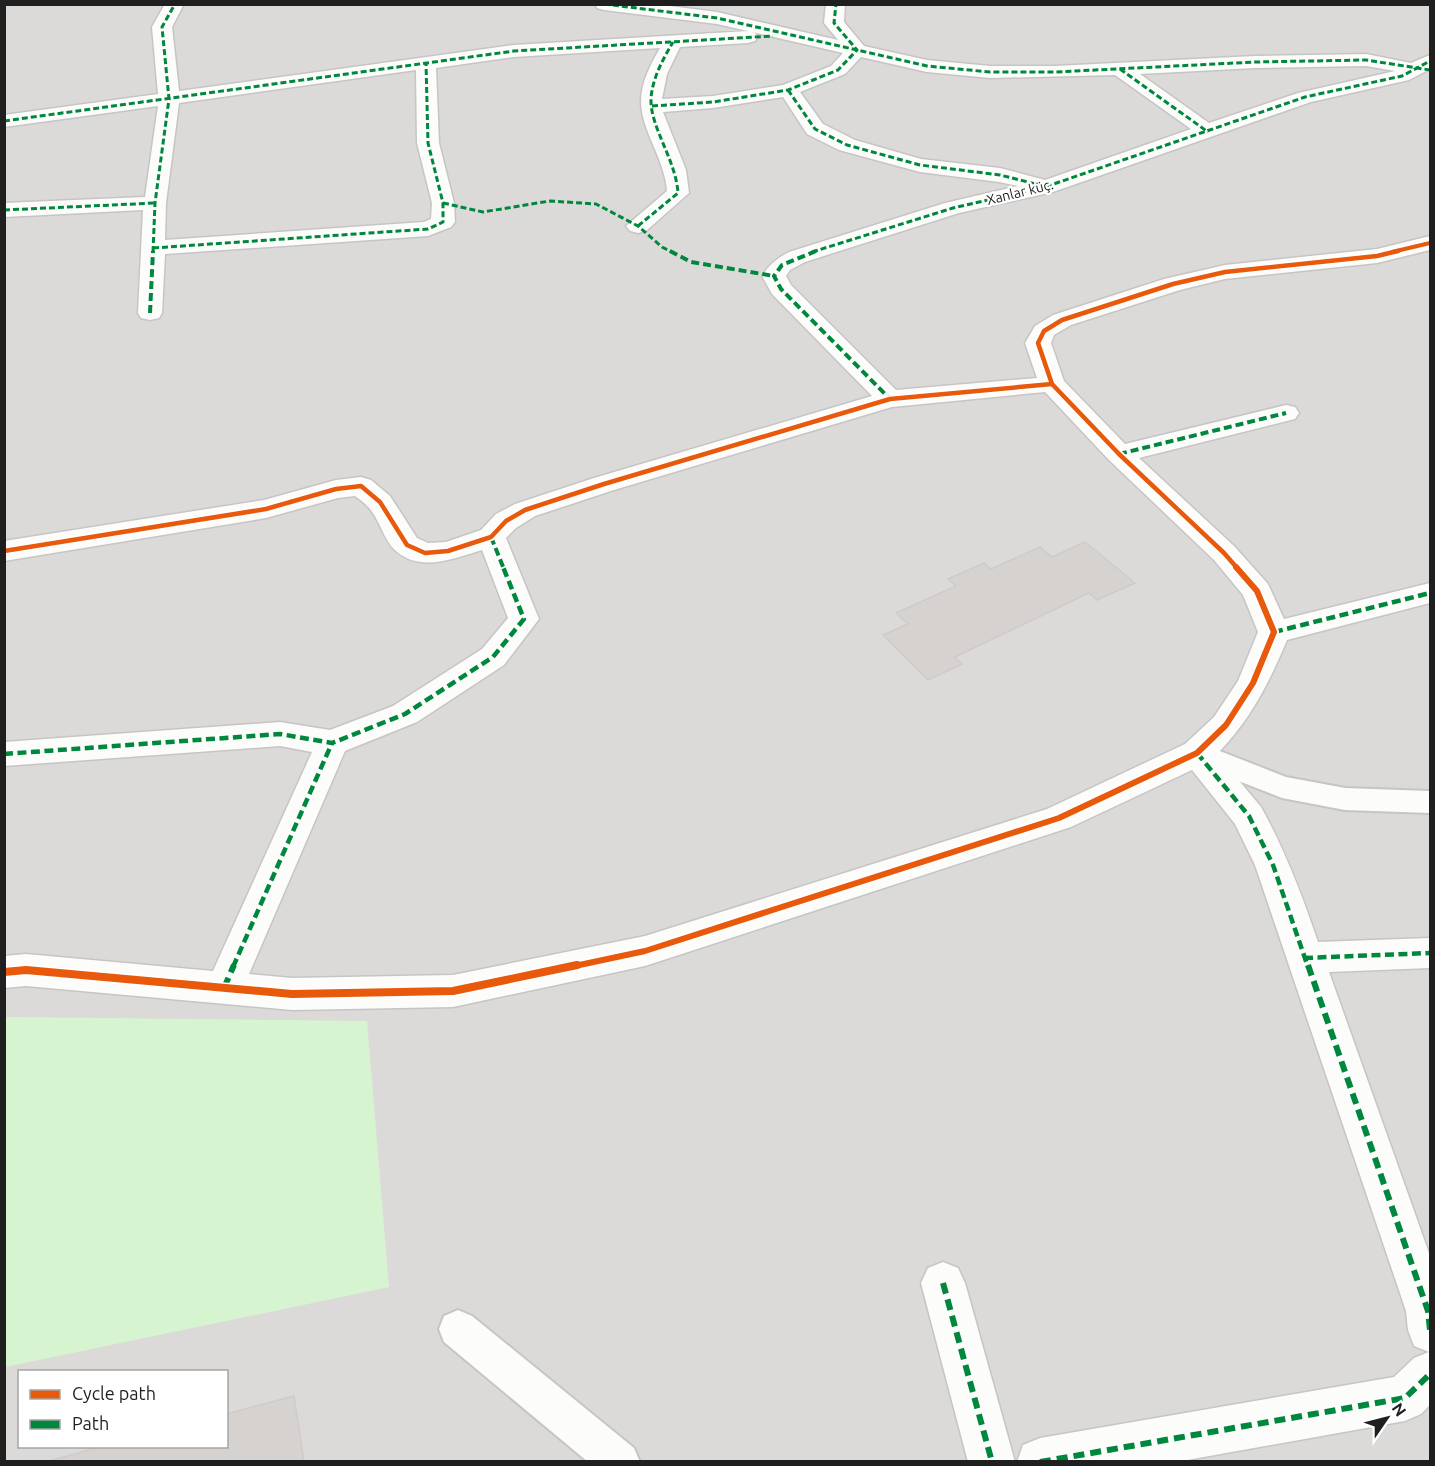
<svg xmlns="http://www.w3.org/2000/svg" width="1435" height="1466" viewBox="0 0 1435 1466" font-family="Ubuntu,sans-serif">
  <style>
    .residential { fill: #dcdad9; fill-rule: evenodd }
    .park { fill: #d6f4d0 }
    .building { fill: #d5d2d0; stroke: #d0cbc8; stroke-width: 1.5 }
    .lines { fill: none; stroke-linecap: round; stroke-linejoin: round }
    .service-casing { stroke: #c6c5c3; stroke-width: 4 }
    .minor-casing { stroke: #c6c5c3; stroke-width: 3 }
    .service { fill: #fcfcfb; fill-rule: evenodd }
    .minor { fill: #fcfcfb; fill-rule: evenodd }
    .quiet-far3 { stroke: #00873e; stroke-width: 3; stroke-dasharray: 6 3; stroke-linecap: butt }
    .quiet-far2 { stroke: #00873e; stroke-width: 4; stroke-dasharray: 8 4; stroke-linecap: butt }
    .quiet-far1 { stroke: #00873e; stroke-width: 4.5; stroke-dasharray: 9 4.5; stroke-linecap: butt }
    .quiet { stroke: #00873e; stroke-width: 6; stroke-dasharray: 11 6; stroke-linecap: butt }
    .cycleway-far3-casing { stroke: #fff; stroke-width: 6 }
    .cycleway-far2-casing { stroke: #fff; stroke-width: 8 }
    .cycleway-far1-casing { stroke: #fff; stroke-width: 10 }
    .cycleway-casing { stroke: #fff; stroke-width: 11 }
    .cycleway-far3 { stroke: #e8590c; stroke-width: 4 }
    .cycleway-far2 { stroke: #e8590c; stroke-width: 4.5 }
    .cycleway-far1 { stroke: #e8590c; stroke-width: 6 }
    .cycleway { stroke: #e8590c; stroke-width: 8 }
    .labels { text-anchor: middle; stroke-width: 4.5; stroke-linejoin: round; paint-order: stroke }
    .far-street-label { font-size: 14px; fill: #1f1f1f; stroke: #fff }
  </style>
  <rect width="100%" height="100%" fill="#edeae7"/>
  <path class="residential" d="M 5,5 L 1430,5 L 1430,1461 L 5,1462 ZM 20,1372 L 226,1372 L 226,1446 L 20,1446 Z"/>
  <polygon class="park" points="5,1017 367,1021 389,1287 5,1367"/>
  <g class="building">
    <polygon points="1085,542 1135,583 1097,600 1089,593 955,657 962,664 928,680 883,635 908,624 896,613 956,586 948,579 984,563 991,569 1040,547 1052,557"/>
    <polygon points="294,1396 304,1462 46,1462 103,1446 226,1446 226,1414"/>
  </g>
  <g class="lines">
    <defs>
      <g id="service">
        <polygon points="1197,742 1286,777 1345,788 1430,791 1430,813 1345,810 1282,798 1187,761 1183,753 1187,745"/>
        <polygon points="458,1310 472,1316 634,1448 640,1462 588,1462 444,1342 439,1329 444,1316"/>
      </g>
      <g id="minor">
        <path d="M 165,4 L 184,4 L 172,27 L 179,91 L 514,45 L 748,31 L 755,33 L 758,37 L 755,41 L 748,43 L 680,47 L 667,74 L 662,99 L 713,96 L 783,85 L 831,66 L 843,53 L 717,24 L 604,10 L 597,8 L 595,4 L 654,4 L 717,12 L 838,40 L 824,23 L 826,4 L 845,4 L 844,22 L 864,46 L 927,60 L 990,66 L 1055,66 L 1255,56 L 1366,54 L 1411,63 L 1430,55 L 1430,69 L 1409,80 L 1311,102 L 1053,192 L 959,213 L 805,262 L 790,270 L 786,276 L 791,285 L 896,390 L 1037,378 L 1025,343 L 1035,326 L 1053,315 L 1164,279 L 1225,265 L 1377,249 L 1430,236 L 1430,250 L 1377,263 L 1225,279 L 1180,290 L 1071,325 L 1054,335 L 1051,343 L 1064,381 L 1125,444 L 1286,405 L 1295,407 L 1299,413 L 1295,419 L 1139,458 L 1234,546 L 1268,584 L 1284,619 L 1430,583 L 1430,603 L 1287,640 C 1269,683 1250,721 1217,754 L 1261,807 C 1285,850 1302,895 1318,942 L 1430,938 L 1430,968 L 1329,972 L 1430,1256 L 1430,1405 L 1421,1414 L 1405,1421 L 1176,1462 L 1017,1462 L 1023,1445 L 1040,1438 L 1394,1377 L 1414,1358 L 1429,1352 L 1414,1346 L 1408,1330 L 1406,1311 L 1255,865 L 1235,824 L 1192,770 L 1071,827 L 645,966 L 453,1007 L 292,1010 L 26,986 L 4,988 L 4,956 L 26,954 L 213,971 L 312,752 L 280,746 L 4,766 L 4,742 L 280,722 L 330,730 L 393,706 L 482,649 L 508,618 L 482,550 C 456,558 420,573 396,551 C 384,541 380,520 369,508 C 365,503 359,499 355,496 L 338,498 L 266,518 L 4,561 L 4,541 L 264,500 L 336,480 L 361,477 L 371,480 L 390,496 L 417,538 L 428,543 L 446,542 L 481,530 L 496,514 L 515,504 L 594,478 L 872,396 L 772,294 L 762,276 C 770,264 776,259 789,252 L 945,203 L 1018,186 L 999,182 L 920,172 L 839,150 L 807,134 L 783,97 L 713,108 L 663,112 L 686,170 L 689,193 L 646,231 L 638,233 L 630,231 L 626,226 L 667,191 C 665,159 641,131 641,101 C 641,82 651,64 660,48 L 514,57 L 436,68 L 439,143 L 454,203 L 455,222 L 451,227 L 428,236 L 165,254 L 162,313 L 159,318 L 150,320 L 141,318 L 138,313 L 143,210 L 4,217 L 4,203 L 145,197 L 158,106 L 4,127 L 4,115 L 158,94 L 152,27 ZM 861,57 L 927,72 L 990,78 L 1115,75 L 1191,129 L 1045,180 L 1000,168 L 921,159 L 855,140 L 823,124 L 800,92 L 845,74 ZM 1366,66 L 1395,71 L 1298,93 L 1209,123 L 1140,74 L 1255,68 ZM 416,70 L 417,143 L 432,203 L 431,219 L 424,222 L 165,240 L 166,203 L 179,103 ZM 1045,392 L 1109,460 L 1214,560 L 1243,595 L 1258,632 L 1238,681 L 1214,717 L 1185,744 L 1047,809 L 645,936 L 453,975 L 292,978 L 249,974 L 345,751 L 417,722 L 504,665 L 539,619 L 506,538 L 516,528 L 535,516 L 614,490 L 892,407 Z"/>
        <polygon points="943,1262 958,1268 965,1283 1015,1462 968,1462 921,1283 928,1268"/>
      </g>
    </defs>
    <use href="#service" class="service-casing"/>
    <use href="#minor" class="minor-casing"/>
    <use href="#service" class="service"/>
    <use href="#minor" class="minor"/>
    <g class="quiet-far3">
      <polyline points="604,4 717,18 927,66 990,72 1055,72 1255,62 1366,60 1430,70"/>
      <polyline points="1120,69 1208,132"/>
      <polyline points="788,90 815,129 847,145 920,165 1000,175 1044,186"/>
      <polyline points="652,106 713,102 788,90 838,70 857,50 834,23 836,4"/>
      <polyline points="4,121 514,51 773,36"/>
      <polyline points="443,203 483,212 550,201 596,204 638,226 662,247 672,252"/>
      <polyline points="4,210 155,203"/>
      <path d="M 638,226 L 678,193 C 676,160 650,127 651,99 C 652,79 663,59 673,42"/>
      <polyline points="153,248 428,229 443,222 443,203 428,143 426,63"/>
      <polyline points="153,252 155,203 169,99 162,27 175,4"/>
      <polyline points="812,252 953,208 1045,187 1305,97 1402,76 1430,61"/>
    </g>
    <g class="quiet-far2">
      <polyline points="670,251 691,262 774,276"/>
      <polyline points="816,251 782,265 774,276 781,289 890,399"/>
      <polyline points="150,313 153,251"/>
      <polyline points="1119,454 1286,413"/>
      <polyline points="491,537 504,569"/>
    </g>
    <g class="quiet-far1">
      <polyline points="1274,632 1430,593"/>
      <polyline points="1197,753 1249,816 1273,865 1308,967"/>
      <polyline points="4,754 280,734 332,743 405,714 493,657 524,619 503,567"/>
      <polyline points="1304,958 1430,953"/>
      <polyline points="233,967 332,743"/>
    </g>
    <g class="quiet">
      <polyline points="1308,965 1428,1311 1430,1330"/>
      <polyline points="224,988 234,965"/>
      <polyline points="943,1283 992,1462"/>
      <polyline points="1040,1462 1405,1398 1430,1374"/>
    </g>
    <defs>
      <polyline id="cycleway-far3" points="1392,252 1430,243"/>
      <g id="cycleway-far2">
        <polyline points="4,551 266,509 336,489 361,486 380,502 407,545 425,553 448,551 491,537 506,521 525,510 604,484 890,399 1052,384"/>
        <polyline points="1238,569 1224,553 1119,454 1052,384 1038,343 1044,331 1062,320 1173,284 1225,272 1377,256 1398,251"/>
      </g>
      <polyline id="cycleway-far1" points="570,967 645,951 1059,818 1197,753 1226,725 1253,683 1274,632 1257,591 1236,567"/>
      <polyline id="cycleway" points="4,972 26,970 292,994 453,991 577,965"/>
    </defs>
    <use href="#cycleway-far3" class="cycleway-far3-casing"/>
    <use href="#cycleway-far2" class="cycleway-far2-casing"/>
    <use href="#cycleway-far1" class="cycleway-far1-casing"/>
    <use href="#cycleway" class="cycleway-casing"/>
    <use href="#cycleway-far3" class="cycleway-far3"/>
    <use href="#cycleway-far2" class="cycleway-far2"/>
    <use href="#cycleway-far1" class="cycleway-far1"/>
    <use href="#cycleway" class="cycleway"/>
  </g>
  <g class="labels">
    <g class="far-street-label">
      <text transform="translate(1020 192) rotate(-14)" y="5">Xanlar küç.</text>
    </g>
  </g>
  <rect width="1435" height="1466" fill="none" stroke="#1f1f1f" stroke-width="12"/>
  <rect x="18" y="1370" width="210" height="78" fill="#ffffff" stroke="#a5a5a5" stroke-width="1.5"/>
  <rect x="30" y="1390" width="30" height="9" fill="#e8590c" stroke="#a5a5a5" stroke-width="1.5"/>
  <text x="72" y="1400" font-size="18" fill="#1f1f1f">Cycle path</text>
  <rect x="30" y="1420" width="30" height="9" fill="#00873e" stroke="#a5a5a5" stroke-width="1.5"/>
  <text x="72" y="1430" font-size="18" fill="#1f1f1f">Path</text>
  <g transform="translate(1387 1418) rotate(55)" stroke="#ffffff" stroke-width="4.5" paint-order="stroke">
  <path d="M0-4.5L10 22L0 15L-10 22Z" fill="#1f1f1f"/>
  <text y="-9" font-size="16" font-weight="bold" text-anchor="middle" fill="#1f1f1f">N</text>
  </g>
</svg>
